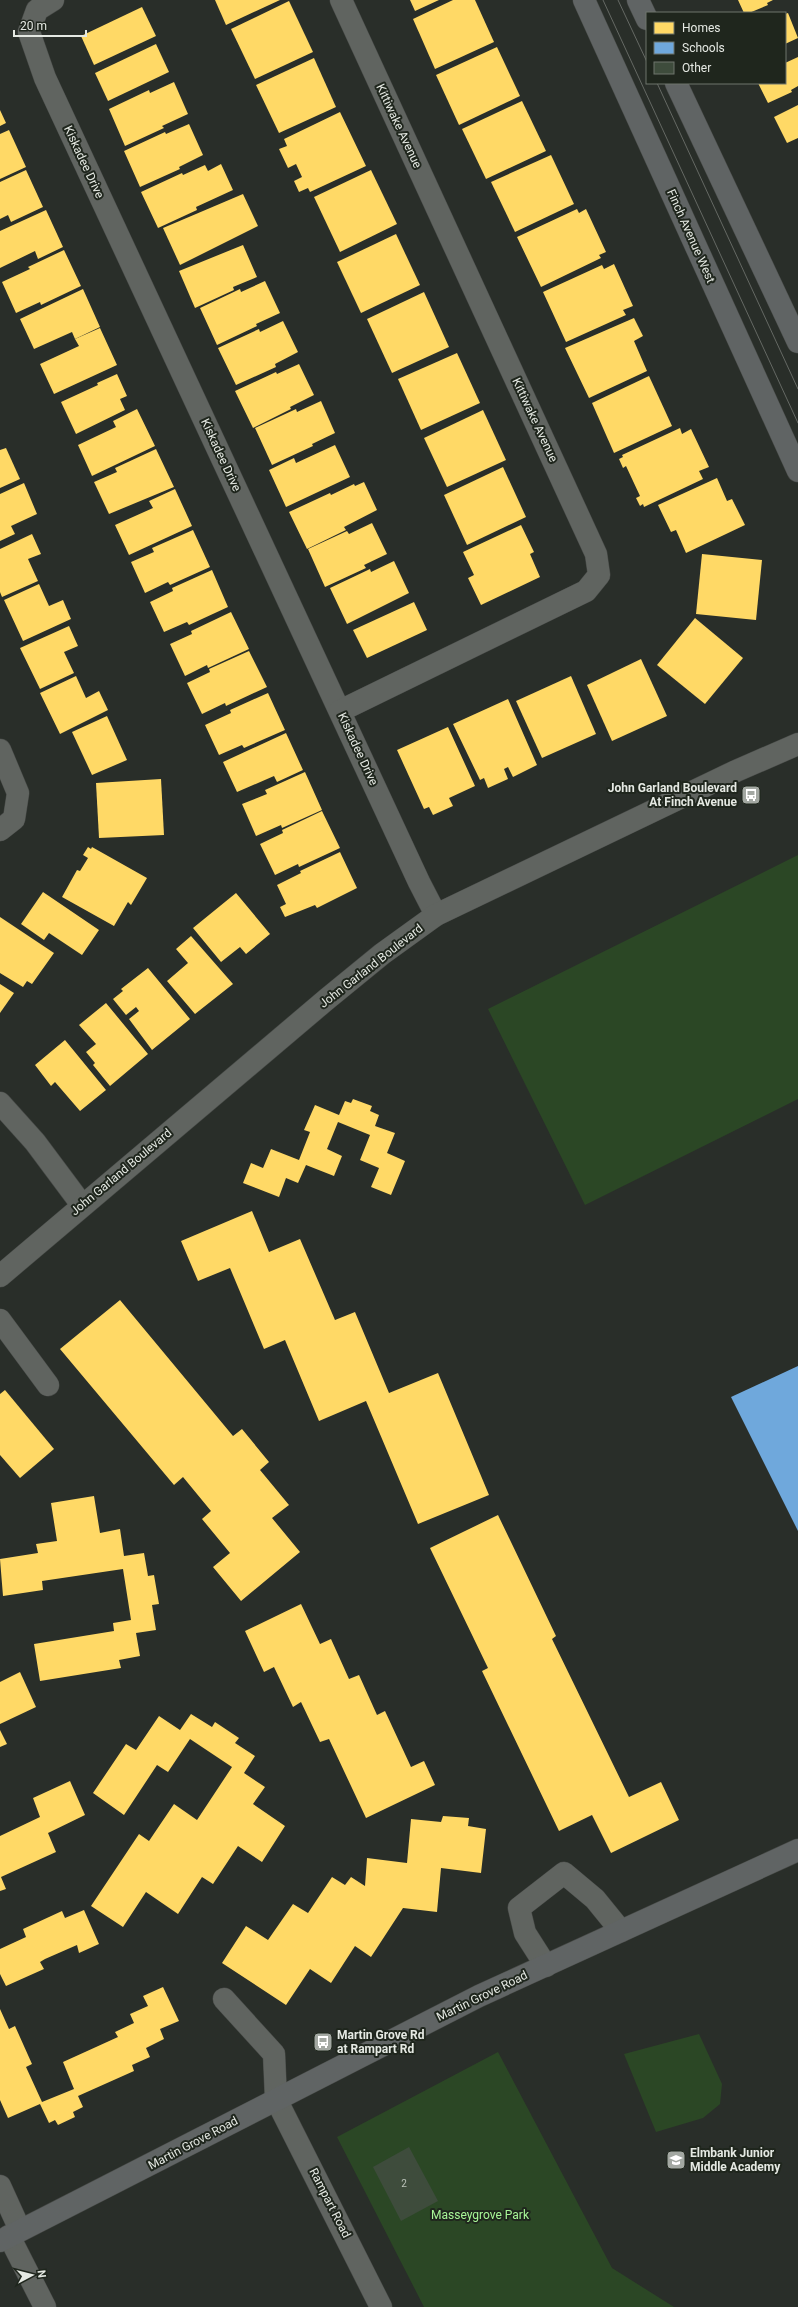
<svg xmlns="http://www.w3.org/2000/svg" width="798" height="2307" viewBox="0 0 798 2307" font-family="Roboto,sans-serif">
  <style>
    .green { fill: #2b4725 }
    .homes { fill: #ffd966 }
    .schools { fill: #6fa8dc }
    .building { fill: #3e4c3c }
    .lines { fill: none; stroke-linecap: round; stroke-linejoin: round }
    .minor-casing { stroke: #454845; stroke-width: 23 }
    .major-casing { stroke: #454845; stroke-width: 23 }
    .minor { stroke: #606460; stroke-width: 22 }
    .major { stroke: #606464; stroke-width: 22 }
    .tram { stroke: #656964; stroke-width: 1 }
    .labels { text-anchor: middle; stroke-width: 4; stroke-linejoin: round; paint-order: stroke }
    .number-label { font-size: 10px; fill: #bbc2b9 }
    .street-label { font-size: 12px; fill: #e5e9e3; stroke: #1f261d }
    .poi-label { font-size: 12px; font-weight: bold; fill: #e5e9e3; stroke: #1f261d; text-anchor: start }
    .park-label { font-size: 12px; fill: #a7f596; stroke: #1f261d }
  </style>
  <rect width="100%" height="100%" fill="#292e29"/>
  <g class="green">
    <polygon points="798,855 798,1099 585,1205 488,1009"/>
    <polygon points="699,2034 722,2084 720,2104 703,2118 656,2132 624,2054"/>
    <polygon points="498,2052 612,2268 674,2307 424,2307 337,2137"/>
  </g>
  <g class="homes">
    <polygon points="215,0 280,0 226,25"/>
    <polygon points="410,0 439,0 415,11"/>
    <polygon points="453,0 475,0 494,42 435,69 413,19"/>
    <polygon points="738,0 773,0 767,3 768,5 749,13 744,13"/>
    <polygon points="289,1 313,52 255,79 231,29"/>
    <polygon points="142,7 156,36 94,65 81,36"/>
    <polygon points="788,13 798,38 785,44 785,14"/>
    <polygon points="156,44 169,72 108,101 95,73"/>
    <polygon points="497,47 520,96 459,125 436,75"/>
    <polygon points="798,57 798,86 791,90 792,92 768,103 758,83 785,83 785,63"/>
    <polygon points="314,58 336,107 279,133 256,85"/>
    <polygon points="174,82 188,114 162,126 164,128 125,146 109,109 149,90 150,93"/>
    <polygon points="522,101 546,151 486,179 462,129"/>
    <polygon points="798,105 798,138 787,143 774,117"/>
    <polygon points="0,110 6,123 0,126"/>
    <polygon points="340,112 366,166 310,192 308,188 299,192 294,181 302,177 296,164 288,168 279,149 287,146 284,139"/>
    <polygon points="189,124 203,155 179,167 180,169 140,187 124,151 165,132 166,134"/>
    <polygon points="9,130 26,167 0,179 0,134"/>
    <polygon points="551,155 574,204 515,232 491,182"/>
    <polygon points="221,164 233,190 196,207 197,210 158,228 141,192 182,173 183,175 205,165 208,171"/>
    <polygon points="26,170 43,207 11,222 8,215 0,219 0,182"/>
    <polygon points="371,170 397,224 340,252 314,197"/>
    <polygon points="243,194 258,226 180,265 163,228"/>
    <polygon points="577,209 579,213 586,209 606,252 599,255 601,258 541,287 517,237"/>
    <polygon points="46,210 63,247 38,259 35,251 0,268 0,231"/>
    <polygon points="396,234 420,285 361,313 337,262"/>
    <polygon points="243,245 257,277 233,287 234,290 195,308 179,271"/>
    <polygon points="64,250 81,286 41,305 40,302 16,313 2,282 30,269 28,267"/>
    <polygon points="614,264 633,306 623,310 626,315 566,342 543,292 602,265 604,269"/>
    <polygon points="265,281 280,313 256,324 257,326 217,345 200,308 240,289 241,292"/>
    <polygon points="83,289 100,327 75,339 72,332 34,349 20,319"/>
    <polygon points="424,292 449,347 392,373 367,319"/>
    <polygon points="634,318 643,336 634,341 647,371 589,398 565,348"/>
    <polygon points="283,321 298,352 275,364 276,367 236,385 218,348 259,329 260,332"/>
    <polygon points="100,328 117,365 54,394 40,364 79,346 75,339"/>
    <polygon points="457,353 480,403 421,430 398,379"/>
    <polygon points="299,364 314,395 290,407 291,409 253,428 235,391 276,372 277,374"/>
    <polygon points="117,374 127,396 120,399 125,410 76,434 61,402 98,385 97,383"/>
    <polygon points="649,376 672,426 614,453 592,403"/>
    <polygon points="321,401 335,433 312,444 313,446 272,465 255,428 296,409 297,412"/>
    <polygon points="137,409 155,446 92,476 78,445 116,427 113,421"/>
    <polygon points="483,410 506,460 447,487 424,438"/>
    <polygon points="680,428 682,434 691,429 709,467 699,471 703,479 644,507 643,504 640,506 636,498 640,496 626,466 623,468 619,459 623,457 622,455"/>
    <polygon points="335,445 350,477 286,507 269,470 294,458 296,463"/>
    <polygon points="6,448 20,479 0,488 0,450"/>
    <polygon points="156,449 174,487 109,514 94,482 117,472 115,468"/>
    <polygon points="503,467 526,517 467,545 444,495"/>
    <polygon points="717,478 727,501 732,499 745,525 686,553 676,530 671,532 658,505"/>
    <polygon points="364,482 377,510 344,527 346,530 307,549 289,512 330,493 331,495 354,484 355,486"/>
    <polygon points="24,483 37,514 11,526 15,534 0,541 0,494"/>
    <polygon points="175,489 192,526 129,555 115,525 153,508 149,501"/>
    <polygon points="372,523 387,554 364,565 366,568 325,587 308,549 347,531 349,534"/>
    <polygon points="521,525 534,552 530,554 540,577 481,605 468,578 474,575 463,552"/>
    <polygon points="193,530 210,567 170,585 168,582 145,593 131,562 154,552 152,548"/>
    <polygon points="32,534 41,554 28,559 38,581 2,597 0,592 0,549"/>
    <polygon points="702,554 762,560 756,620 696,614"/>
    <polygon points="394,561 409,593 347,624 330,588 370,569 371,572"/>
    <polygon points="212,570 228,607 189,625 187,622 164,632 150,602 173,591 172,588"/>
    <polygon points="39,584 49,606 63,600 71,619 23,641 4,600"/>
    <polygon points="414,602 427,630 367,658 353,630"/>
    <polygon points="231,612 249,649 208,668 207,665 185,676 170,644 192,634 191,631"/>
    <polygon points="695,618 743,658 705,704 657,665"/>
    <polygon points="69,626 78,646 64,652 74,673 40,689 20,648"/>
    <polygon points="249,651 267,687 226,706 225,703 202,714 187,683 210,672 209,669"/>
    <polygon points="641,659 667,716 612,741 587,685"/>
    <polygon points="76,676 86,698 99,691 108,710 60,734 40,693"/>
    <polygon points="571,676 596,734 542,758 516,701"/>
    <polygon points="268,693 285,730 244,748 242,745 219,755 205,725 231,713 230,710"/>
    <polygon points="508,699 537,765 513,777 508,767 504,769 508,779 488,788 484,778 480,780 453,724"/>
    <polygon points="107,716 127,760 92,775 72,732"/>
    <polygon points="448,727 475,786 449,798 453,806 433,815 429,807 424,809 397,750"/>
    <polygon points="286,733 303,770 277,782 274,776 237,792 223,762"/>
    <polygon points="305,772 322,810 282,828 281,825 256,836 242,804 267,794 265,790"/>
    <polygon points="161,779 164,835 99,838 96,783"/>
    <polygon points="322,811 340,848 299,867 298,864 275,875 260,844 283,833 282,830"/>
    <polygon points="88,847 91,849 92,847 147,878 131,905 128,902 114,926 62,897 77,870 80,871 88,858 83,855"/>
    <polygon points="340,852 357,888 317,908 315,905 285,917 280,907 286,904 277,885 301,873 300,871"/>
    <polygon points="43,892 99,930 82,955 49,933 44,940 21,924"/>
    <polygon points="236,893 270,934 246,954 240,947 221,962 193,928"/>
    <polygon points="0,917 54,953 32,984 27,981 23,987 0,973"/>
    <polygon points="191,936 233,984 195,1014 167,981 188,963 176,949"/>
    <polygon points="148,968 190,1019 152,1050 129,1019 139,1011 136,1007 126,1015 113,999 123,991 121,989"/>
    <polygon points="0,984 14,993 0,1013"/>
    <polygon points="106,1003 148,1054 110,1086 93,1065 95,1063 86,1052 96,1044 79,1025"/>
    <polygon points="65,1040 106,1090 80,1111 55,1082 51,1086 35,1065"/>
    <polygon points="353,1099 372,1106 370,1111 379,1115 375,1126 395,1133 387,1153 405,1161 391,1195 371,1187 379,1168 360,1160 370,1135 338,1122 327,1149 342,1156 334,1176 306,1165 298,1183 286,1178 279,1197 243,1183 251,1163 263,1168 271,1149 299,1160 310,1132 304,1130 315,1105 339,1115 345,1101 351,1103"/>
    <polygon points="252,1211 269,1252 300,1239 335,1320 355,1312 389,1393 438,1373 489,1495 418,1524 366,1401 319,1421 285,1340 264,1349 230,1268 198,1281 181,1241"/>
    <polygon points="120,1300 233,1436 242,1429 269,1462 260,1470 289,1505 272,1518 300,1552 241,1601 213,1567 230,1553 202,1519 211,1511 183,1477 174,1485 60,1349"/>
    <polygon points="5,1390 54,1449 20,1478 0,1455 0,1394"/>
    <polygon points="94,1496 100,1533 120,1529 124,1556 144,1553 148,1576 154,1575 159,1604 152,1605 156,1630 136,1633 140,1656 119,1660 121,1668 40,1681 34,1644 114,1631 113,1623 131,1620 123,1569 42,1581 43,1590 3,1596 0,1559 38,1553 36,1544 57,1541 51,1503"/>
    <polygon points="498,1515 556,1636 552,1639 629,1797 661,1782 679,1820 611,1853 592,1815 559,1831 482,1671 488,1668 430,1548"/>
    <polygon points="301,1604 320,1644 331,1639 349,1679 359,1675 377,1715 385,1711 411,1767 424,1761 435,1785 366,1818 329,1739 320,1742 301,1702 293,1707 274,1667 264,1672 245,1631"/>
    <polygon points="20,1672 36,1707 0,1724 0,1682"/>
    <polygon points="191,1714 212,1727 215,1722 239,1738 235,1743 255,1756 244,1773 265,1787 253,1804 285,1826 262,1862 238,1846 213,1884 202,1877 178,1914 146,1892 123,1927 91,1906 139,1834 149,1841 174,1804 197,1820 232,1767 190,1739 168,1772 157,1765 124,1815 93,1793 126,1744 136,1750 159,1716 180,1730"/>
    <polygon points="0,1730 7,1744 0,1747"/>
    <polygon points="70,1781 85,1815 48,1833 56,1852 1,1877 6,1889 0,1891 0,1836 40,1817 33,1798"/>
    <polygon points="443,1816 469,1818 468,1826 486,1829 481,1873 441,1868 437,1912 403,1908 371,1957 355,1946 331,1983 310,1969 286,2005 222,1963 246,1926 268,1940 293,1904 308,1913 332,1877 345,1885 351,1877 365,1886 367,1858 407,1863 411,1819 441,1822"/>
    <polygon points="84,1910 99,1944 79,1953 77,1945 45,1959 40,1962 44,1969 6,1986 0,1974 0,1949 26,1937 23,1929 62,1911 65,1918"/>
    <polygon points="163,1987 179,2021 160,2029 164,2039 146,2048 150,2057 132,2065 134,2071 78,2096 83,2107 73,2112 75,2117 58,2125 55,2120 49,2123 40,2104 8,2118 0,2100 0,2009 9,2029 15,2026 32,2064 26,2067 42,2102 74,2089 63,2062 118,2037 115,2032 134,2023 130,2014 148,2006 143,1996"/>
  </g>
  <polygon class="schools" points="798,1366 798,1531 731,1397"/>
  <polygon class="building" points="409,2147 438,2201 401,2221 373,2167"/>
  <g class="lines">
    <defs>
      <g id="minor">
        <polyline points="53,0 37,10 29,32 45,78 419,882 436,915"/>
        <polyline points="340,711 586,591 599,575 596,554 341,0"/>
        <polyline points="0,750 18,793 14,819 0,830"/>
        <polyline points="0,1103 35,1142 82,1205"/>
        <polyline points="0,1276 327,999 382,954 436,915 736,771 798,744"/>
        <polyline points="0,1320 48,1385"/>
        <polyline points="546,1966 525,1933 519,1908 564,1873 595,1899 621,1931"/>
        <polyline points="224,1999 274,2054 276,2099 381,2307"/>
        <polyline points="0,2186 20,2230"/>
        <polyline points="9,2236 45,2307"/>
      </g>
      <g id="major">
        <polyline points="584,0 798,471"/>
        <polyline points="638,0 647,19"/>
        <polyline points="676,83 798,342"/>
        <polyline points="0,2241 479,1996 798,1850"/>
      </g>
    </defs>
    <use href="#minor" class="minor-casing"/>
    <use href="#major" class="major-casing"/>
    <use href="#minor" class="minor"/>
    <use href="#major" class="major"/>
    <g class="tram">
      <polyline points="603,0 798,423"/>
      <polyline points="618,0 647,62"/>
      <polyline points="657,83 798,389"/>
    </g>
  </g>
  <defs>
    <symbol id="bus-square" viewBox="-11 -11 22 22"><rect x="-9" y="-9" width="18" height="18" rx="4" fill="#a3a8a2" stroke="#1f261d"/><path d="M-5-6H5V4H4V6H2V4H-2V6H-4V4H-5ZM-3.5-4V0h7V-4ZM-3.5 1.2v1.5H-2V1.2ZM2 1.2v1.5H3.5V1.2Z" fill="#fff"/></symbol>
    <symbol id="school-square" viewBox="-11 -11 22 22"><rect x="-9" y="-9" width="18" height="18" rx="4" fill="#a3a8a2" stroke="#1f261d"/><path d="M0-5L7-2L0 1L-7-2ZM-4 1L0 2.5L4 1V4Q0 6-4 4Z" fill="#fff"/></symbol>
  </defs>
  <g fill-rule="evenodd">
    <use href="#bus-square" x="740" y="784" width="22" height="22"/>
    <use href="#bus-square" x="312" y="2031" width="22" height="22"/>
    <use href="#school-square" x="665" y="2149" width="22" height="22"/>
  </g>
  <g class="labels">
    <g class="number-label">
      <text x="404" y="2187">2</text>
    </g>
    <g class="street-label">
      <text transform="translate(399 126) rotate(65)" y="4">Kittiwake Avenue</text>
      <text transform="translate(84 162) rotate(65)" y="4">Kiskadee Drive</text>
      <text transform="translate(691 236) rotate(66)" y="4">Finch Avenue West</text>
      <text transform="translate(535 420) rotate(65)" y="4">Kittiwake Avenue</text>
      <text transform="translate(221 455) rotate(65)" y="4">Kiskadee Drive</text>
      <text transform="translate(358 749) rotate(65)" y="4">Kiskadee Drive</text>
      <text transform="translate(371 966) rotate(-38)" y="4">John Garland Boulevard</text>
      <text transform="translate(121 1172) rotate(-40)" y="4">John Garland Boulevard</text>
      <text transform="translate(482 1996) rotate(-26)" y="4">Martin Grove Road</text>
      <text transform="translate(193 2143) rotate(-28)" y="4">Martin Grove Road</text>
      <text transform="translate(330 2203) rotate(63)" y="4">Rampart Road</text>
    </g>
    <g class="poi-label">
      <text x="737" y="792" text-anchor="end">John Garland Boulevard<tspan x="737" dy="14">At Finch Avenue</tspan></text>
      <text x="337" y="2039">Martin Grove Rd<tspan x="337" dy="14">at Rampart Rd</tspan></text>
      <text x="690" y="2157">Elmbank Junior<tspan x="690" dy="14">Middle Academy</tspan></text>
    </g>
    <g class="park-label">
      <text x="480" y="2219">Masseygrove Park</text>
    </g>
  </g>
  <rect x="646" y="12" width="140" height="72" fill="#1f261d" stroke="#6e746c"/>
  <rect x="654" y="22" width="20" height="12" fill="#ffd966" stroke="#6e746c"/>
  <text x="682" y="32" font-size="12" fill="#e5e9e3">Homes</text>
  <rect x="654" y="42" width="20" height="12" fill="#6fa8dc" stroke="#6e746c"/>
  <text x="682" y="52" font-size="12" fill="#e5e9e3">Schools</text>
  <rect x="654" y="62" width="20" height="12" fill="#3e4c3c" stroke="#6e746c"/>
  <text x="682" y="72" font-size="12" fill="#e5e9e3">Other</text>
  <g transform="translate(32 2275) rotate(83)" stroke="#1f261d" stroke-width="3" paint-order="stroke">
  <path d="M0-3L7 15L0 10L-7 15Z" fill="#e5e9e3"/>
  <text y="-6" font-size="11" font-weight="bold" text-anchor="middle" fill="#e5e9e3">N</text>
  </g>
  <path d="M14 30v6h72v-6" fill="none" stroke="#e5e9e3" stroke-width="2"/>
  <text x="20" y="30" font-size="12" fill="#e5e9e3" stroke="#1f261d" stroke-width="3" paint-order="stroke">20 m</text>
</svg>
